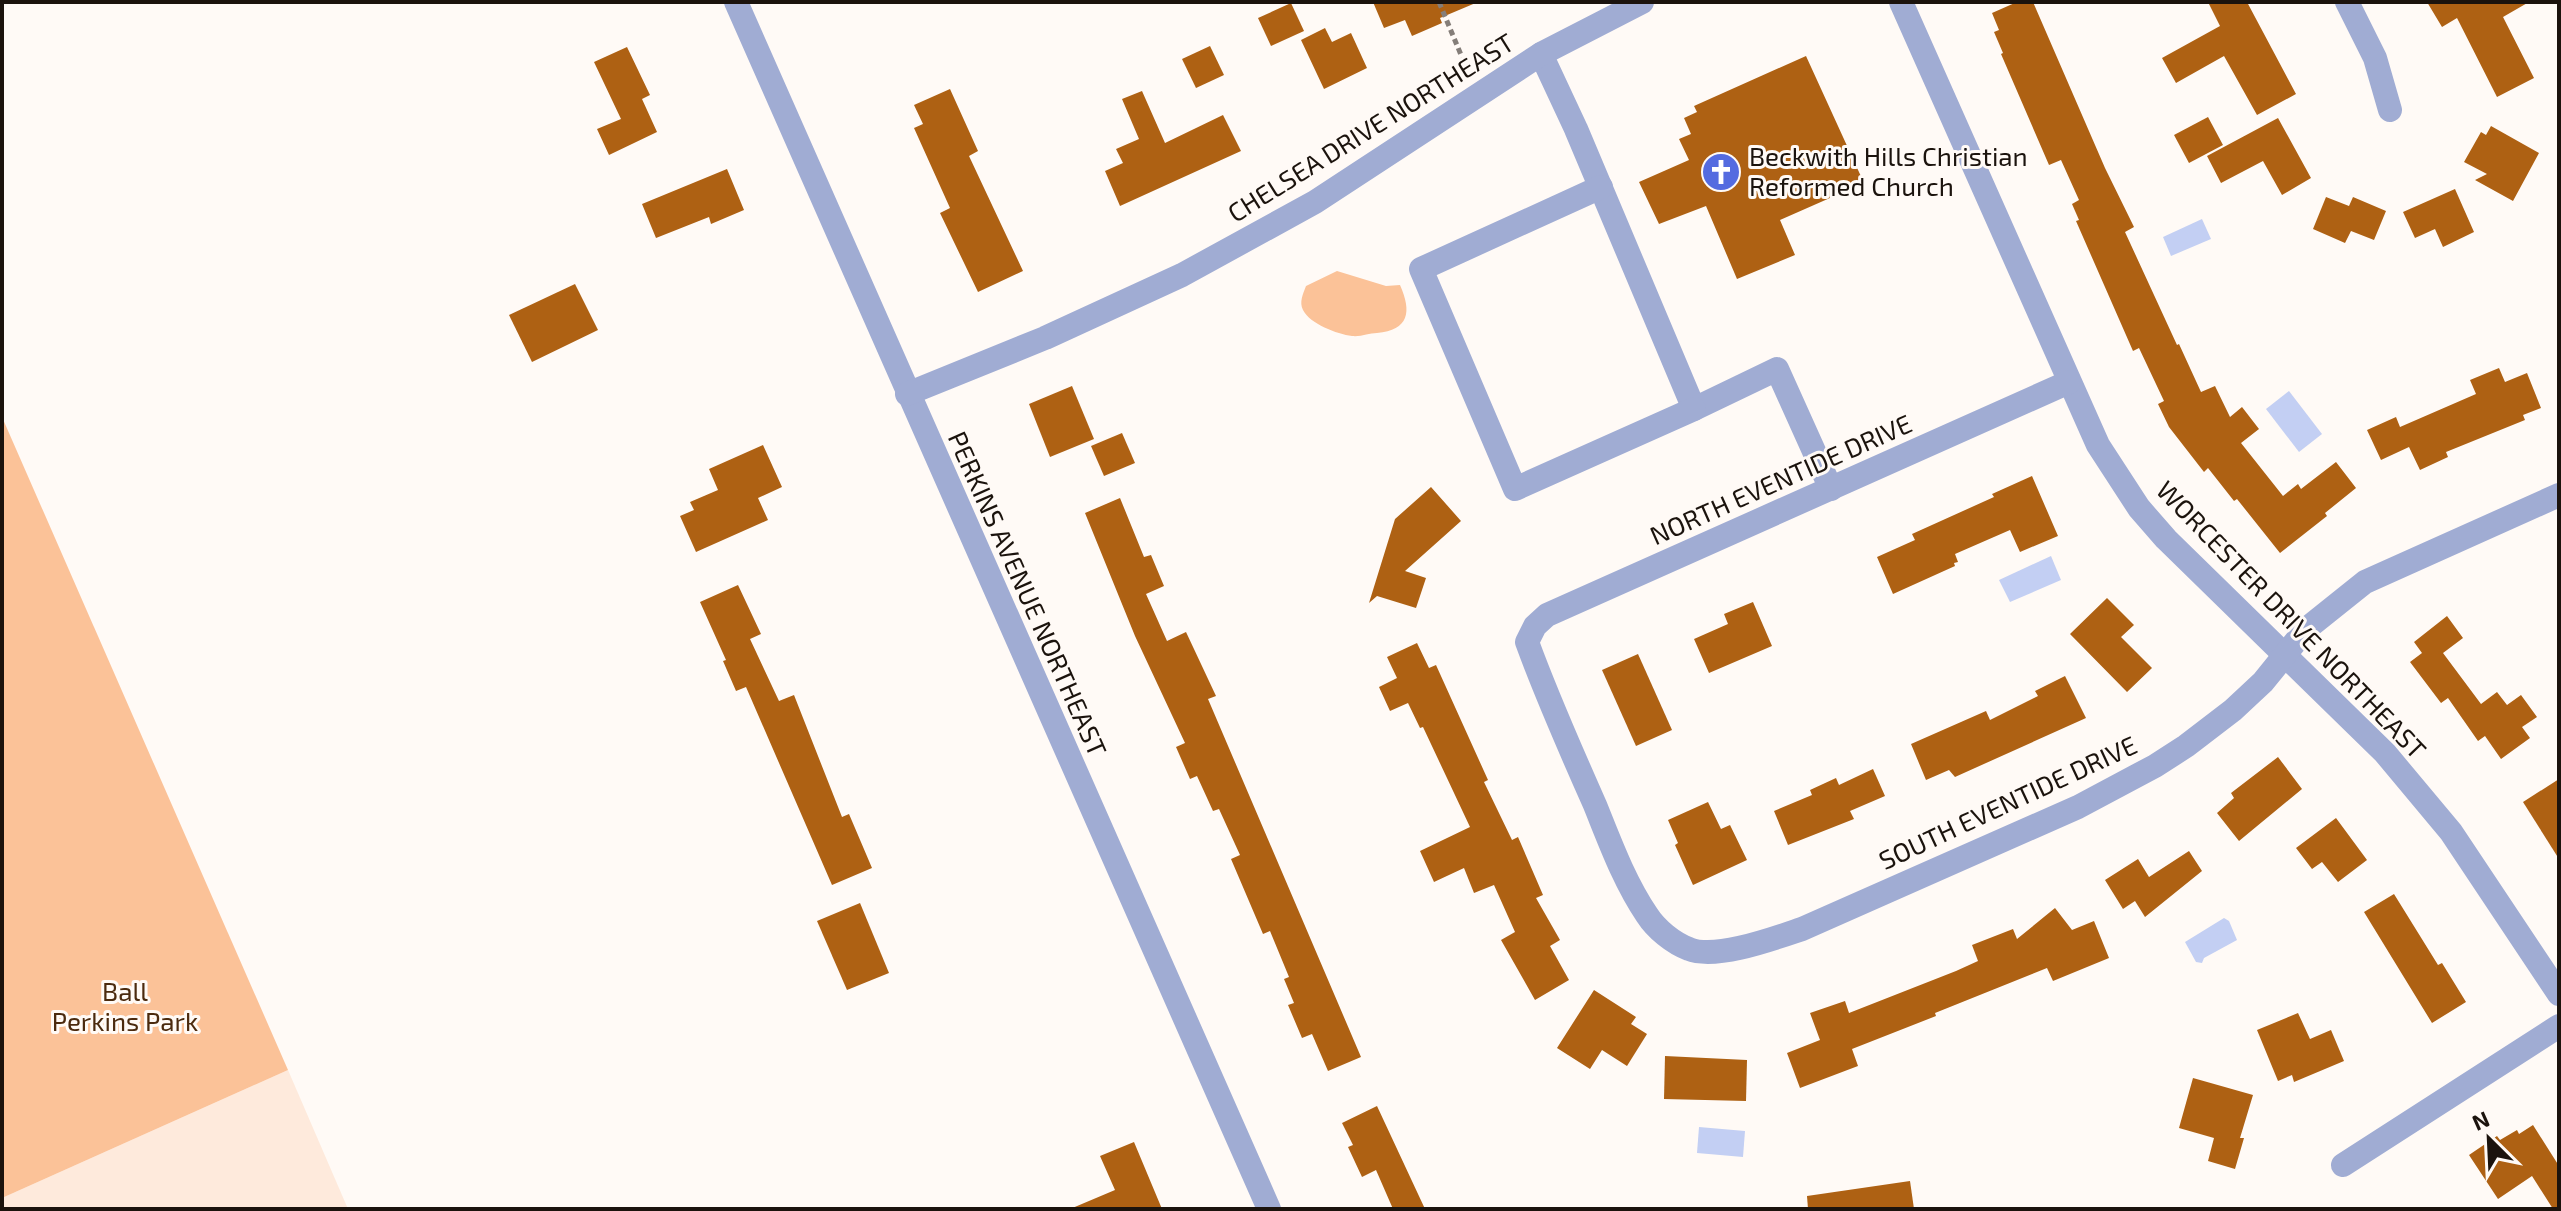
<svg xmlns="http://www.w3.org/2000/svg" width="2561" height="1211" viewBox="0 0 2561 1211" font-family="'Exo 2',sans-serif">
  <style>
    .built { fill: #feeadc }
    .green { fill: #fbc298 }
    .water { fill: #c3cff3 }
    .building { fill: #ae6113 }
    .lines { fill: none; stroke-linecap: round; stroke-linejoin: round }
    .path { stroke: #857e79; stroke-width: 5; stroke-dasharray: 6 4; stroke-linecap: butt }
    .minor { stroke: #a0acd3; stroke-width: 24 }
    .labels { text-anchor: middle; stroke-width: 6; stroke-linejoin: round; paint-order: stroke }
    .street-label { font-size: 26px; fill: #1b130d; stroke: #fffaf6 }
    .poi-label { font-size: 26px; fill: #1b130d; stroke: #fffaf6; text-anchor: start }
    .park-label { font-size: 26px; fill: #4b2a0e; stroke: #fffaf6 }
  </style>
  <rect width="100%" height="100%" fill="#fffaf6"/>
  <polygon class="built" points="288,1070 348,1209 2,1209 2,1198"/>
  <g class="green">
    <path d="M 1337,271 L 1386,286 L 1400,285 C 1412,312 1409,330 1377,333 C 1369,333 1361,337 1352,336 C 1337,334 1310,324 1303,310 C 1299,302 1303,294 1306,286 Z"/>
    <polygon points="2,417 288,1070 2,1198"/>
  </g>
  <g class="water">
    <polygon points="2202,219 2211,239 2171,256 2163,237"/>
    <polygon points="2289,391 2322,434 2299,452 2266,409"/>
    <polygon points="2051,556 2061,580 2010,602 1999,580"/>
    <polygon points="2224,918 2229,921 2237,940 2204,958 2202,963 2196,962 2185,942"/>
    <polygon points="1699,1127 1745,1131 1743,1157 1697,1153"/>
  </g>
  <g class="building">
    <polygon points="1373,2 1478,2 1440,18 1442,23 1412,36 1405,20 1384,28"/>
    <polygon points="2017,2 2033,2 2105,168 2134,227 2125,232 2177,345 2179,344 2201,392 2215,386 2230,417 2242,407 2259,429 2241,443 2283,496 2298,484 2301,489 2336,462 2356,488 2325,513 2327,516 2280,553 2237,499 2234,501 2208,468 2204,472 2169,427 2158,404 2164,401 2139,348 2133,351 2076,221 2079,220 2072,204 2079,200 2061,160 2049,165 2001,54 2003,53 1994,32 1999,30 1992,13"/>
    <polygon points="2208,2 2247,2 2296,94 2257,115 2224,56 2176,83 2162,58 2220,26"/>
    <polygon points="2427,2 2529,2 2503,17 2534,78 2497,97 2457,18 2442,27"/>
    <polygon points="1291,3 1304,31 1271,46 1258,18"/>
    <polygon points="1325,28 1332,42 1351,33 1367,68 1324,89 1301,40"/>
    <polygon points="1210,46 1224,75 1196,88 1182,59"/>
    <polygon points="627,47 650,95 642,99 657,132 609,155 597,129 621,119 594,62"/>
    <polygon points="1806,56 1864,183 1780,220 1795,255 1737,279 1706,206 1659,224 1639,182 1689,160 1679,139 1691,134 1684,118 1697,112 1694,106"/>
    <polygon points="950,89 978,151 969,156 1023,271 978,292 940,213 950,208 914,128 923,124 914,105"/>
    <polygon points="1142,91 1165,143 1223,115 1241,151 1120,206 1105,171 1123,163 1116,149 1139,139 1122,99"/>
    <polygon points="2208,117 2223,145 2189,163 2174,135"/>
    <polygon points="2278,118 2311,178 2282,195 2263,161 2221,183 2207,156"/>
    <polygon points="2491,126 2539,153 2513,201 2475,180 2487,174 2464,162 2481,132 2486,135"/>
    <polygon points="727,169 744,210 711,224 709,217 656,238 642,204"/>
    <polygon points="2455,189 2474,232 2443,247 2435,229 2415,238 2403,212"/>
    <polygon points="2326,197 2349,206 2353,197 2386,211 2374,240 2351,231 2345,243 2313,229"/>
    <polygon points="575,284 598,330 532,362 509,315"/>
    <polygon points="2499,368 2505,382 2527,373 2541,408 2523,415 2525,420 2446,452 2448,457 2420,470 2409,447 2381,460 2367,430 2396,417 2400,427 2476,394 2470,380"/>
    <polygon points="1072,386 1094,439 1050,457 1029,404"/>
    <polygon points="1122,433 1135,463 1104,476 1091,446"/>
    <polygon points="763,445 782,487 758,498 768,520 696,552 680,516 694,510 690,502 718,490 709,469"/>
    <polygon points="2032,476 2058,536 2020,552 2010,530 1955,554 1958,562 1954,563 1955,566 1893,594 1877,557 1915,540 1912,534 1994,497 1992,494"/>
    <polygon points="1431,487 1461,521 1405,571 1426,578 1416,608 1377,596 1369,603 1395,519"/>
    <polygon points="1120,498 1144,557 1151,555 1164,586 1146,594 1167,641 1186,632 1216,696 1208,699 1361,1057 1328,1071 1312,1034 1302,1038 1288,1005 1294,1003 1284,979 1289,977 1270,931 1263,934 1231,859 1240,855 1219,809 1213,811 1197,776 1190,779 1176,747 1185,743 1135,636 1085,513"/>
    <polygon points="738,585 761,634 750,639 779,701 794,695 842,817 849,814 872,868 832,885 746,687 736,691 723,661 726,660 700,602"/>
    <polygon points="2107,598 2134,625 2121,637 2152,668 2127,692 2070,634"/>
    <polygon points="1753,602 1772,646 1709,673 1694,639 1728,624 1724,614"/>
    <polygon points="2447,616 2463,638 2443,653 2481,704 2497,692 2507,705 2521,695 2537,717 2522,727 2530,738 2501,759 2485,736 2478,741 2448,698 2441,703 2410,662 2422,653 2414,642"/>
    <polygon points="1417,643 1429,668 1436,665 1488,780 1484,782 1512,840 1518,837 1543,895 1536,898 1560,940 1550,946 1569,980 1535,1000 1501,940 1515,932 1494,885 1474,893 1464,868 1434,882 1420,851 1470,827 1423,727 1420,728 1408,703 1390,711 1379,687 1397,678 1387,657"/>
    <polygon points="1638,654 1672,730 1636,746 1602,670"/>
    <polygon points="2065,676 2086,718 1955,777 1949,770 1926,780 1911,744 1986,711 1990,720 2038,696 2035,691"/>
    <polygon points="2278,757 2302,789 2239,841 2217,813 2234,798 2231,793"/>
    <polygon points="1873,769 1885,796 1850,811 1854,819 1788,845 1774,811 1812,795 1810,790 1836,778 1839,785"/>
    <polygon points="2559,779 2559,859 2523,802"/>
    <polygon points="1708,802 1721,829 1730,825 1747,860 1693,885 1675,845 1678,843 1668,820"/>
    <polygon points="2336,818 2367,860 2338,882 2322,862 2312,869 2296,848"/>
    <polygon points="2189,851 2202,871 2145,917 2135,901 2123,909 2105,880 2138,859 2149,877"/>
    <polygon points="2394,894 2438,965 2442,963 2466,1002 2432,1023 2364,912"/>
    <polygon points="860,903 889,973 847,990 817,921"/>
    <polygon points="2055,908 2072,930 2094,921 2109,958 2053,981 2047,968 1935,1013 1936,1016 1852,1049 1858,1066 1800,1088 1787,1053 1820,1040 1810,1013 1845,1001 1849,1013 1956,971 1978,961 1972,945 2013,929 2017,939"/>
    <polygon points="1594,990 1636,1017 1631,1024 1647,1034 1627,1066 1602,1050 1590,1069 1557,1048"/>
    <polygon points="2298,1013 2310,1039 2331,1030 2344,1061 2294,1082 2292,1075 2278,1081 2257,1030"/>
    <polygon points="1665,1056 1747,1060 1746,1101 1664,1099"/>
    <polygon points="2193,1078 2253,1095 2240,1138 2244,1138 2235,1169 2208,1161 2214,1138 2179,1128"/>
    <polygon points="1377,1106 1425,1209 1393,1209 1376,1170 1362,1177 1348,1147 1353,1145 1342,1123"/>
    <polygon points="2533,1125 2559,1166 2559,1209 2553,1209 2532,1176 2498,1199 2469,1155 2497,1136 2500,1140 2517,1130 2519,1134"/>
    <polygon points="1134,1142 1162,1209 1070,1209 1115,1190 1100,1156"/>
    <polygon points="1910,1181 1914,1209 1808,1209 1807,1196"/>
  </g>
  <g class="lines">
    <polyline class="path" points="1439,2 1464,62"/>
    <g class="minor">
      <polyline points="736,2 1269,1209"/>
      <polyline points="1901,2 2098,445 2139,508 2166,539 2385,753 2451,832 2559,994"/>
      <polyline points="2347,2 2375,58 2390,110"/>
      <polyline points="1541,54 1576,129 1694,409 1777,369 1831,489"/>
      <polyline points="1601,187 1421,269 1515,489 1694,409"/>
      <path d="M 2069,382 L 1547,615 L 1535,626 L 1527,642 C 1547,697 1571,751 1595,805 C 1610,842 1624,881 1647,915 C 1656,929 1673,943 1689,949 C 1716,960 1775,938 1802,929 L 2078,807 L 2155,766 L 2186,746 L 2233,710 L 2263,682 L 2305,630 L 2365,582 L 2559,495"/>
      <polyline points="907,394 1045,338 1182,275 1315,202 1541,54 1642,2"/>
      <polyline points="2343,1165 2559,1026"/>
    </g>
  </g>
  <defs>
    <symbol id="church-disc" viewBox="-11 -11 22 22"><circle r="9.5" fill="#546be0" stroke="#fffaf6"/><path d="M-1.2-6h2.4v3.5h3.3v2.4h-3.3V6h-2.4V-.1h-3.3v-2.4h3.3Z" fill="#fff"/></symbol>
  </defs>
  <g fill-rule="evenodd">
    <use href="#church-disc" x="1699" y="150" width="44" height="44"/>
  </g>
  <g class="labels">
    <g class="street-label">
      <text transform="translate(1371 128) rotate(-32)" y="9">CHELSEA DRIVE NORTHEAST</text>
      <text transform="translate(1781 480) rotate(-24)" y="9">NORTH EVENTIDE DRIVE</text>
      <text transform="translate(1027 594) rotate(66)" y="9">PERKINS AVENUE NORTHEAST</text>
      <text transform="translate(2291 620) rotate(46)" y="9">WORCESTER DRIVE NORTHEAST</text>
      <text transform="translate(2008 803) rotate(-25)" y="9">SOUTH EVENTIDE DRIVE</text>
    </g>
    <g class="poi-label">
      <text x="1749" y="166">Beckwith Hills Christian<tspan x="1749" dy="30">Reformed Church</tspan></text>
    </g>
    <g class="park-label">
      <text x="125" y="1001">Ball<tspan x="125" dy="30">Perkins Park</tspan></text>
    </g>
  </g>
  <rect width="2561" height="1211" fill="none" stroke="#1b130d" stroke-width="8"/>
  <g transform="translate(2489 1139) rotate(336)" stroke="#fffaf6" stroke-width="6" paint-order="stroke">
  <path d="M0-6L14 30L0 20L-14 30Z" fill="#1b130d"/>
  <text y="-12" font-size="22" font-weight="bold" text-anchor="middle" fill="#1b130d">N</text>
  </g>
</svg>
